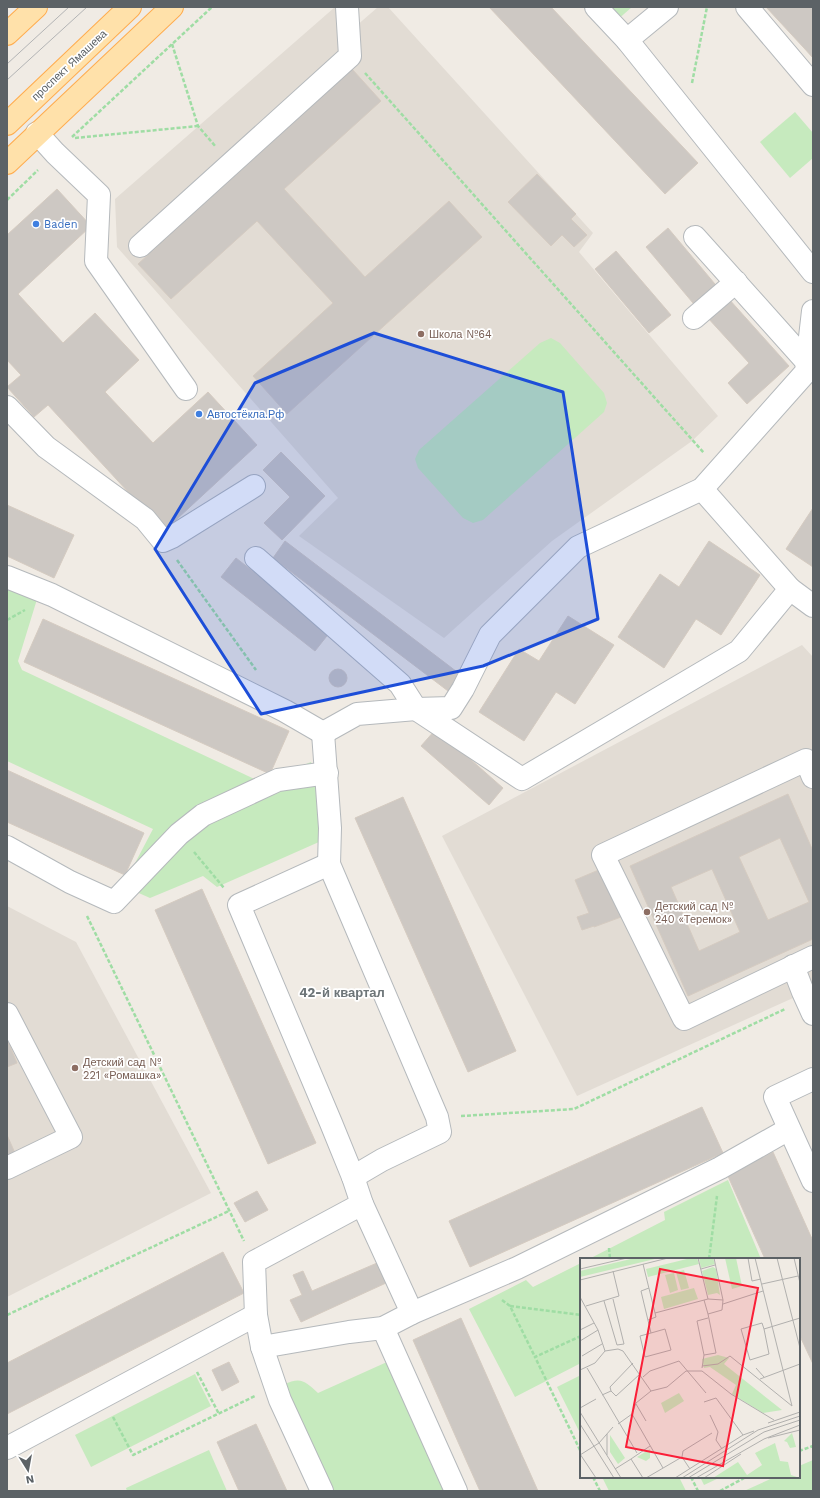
<svg xmlns="http://www.w3.org/2000/svg" width="820" height="1498" viewBox="0 0 820 1498" font-family="'Work Sans',sans-serif">
  <style>
    .education { fill: #e2dcd4 }
    .green { fill: #c6eabe }
    .building { fill: #cdc8c3; stroke: #d5cbc1; fill-rule: evenodd }
    .lines { fill: none; stroke-linecap: round; stroke-linejoin: round }
    .minor-casing { stroke: #b5b9bc; stroke-width: 24 }
    .major-casing { stroke: #ffac4e; stroke-width: 24 }
    .path { stroke: #9fdda4; stroke-width: 2.5; stroke-dasharray: 4 2; stroke-linecap: butt }
    .minor { stroke: #fff; stroke-width: 22 }
    .major { stroke: #ffe1aa; stroke-width: 22 }
    .tram { stroke: #b3b4b5; stroke-width: 1 }
    .marked { fill: #1d4ed8; fill-opacity: 0.2; stroke: #1d4ed8; stroke-width: 3; stroke-linejoin: round }
    .shop-dot { fill: #3f7fe0; stroke: #fff; stroke-width: 1.5 }
    .education-dot { fill: #8d6e63; stroke: #fff; stroke-width: 1.5 }
    .labels { text-anchor: middle; stroke-width: 3.5; stroke-linejoin: round; paint-order: stroke }
    .street-label { font-size: 11px; fill: #5c6266; stroke: #fff }
    .shop-label { font-size: 11px; fill: #366cbe; stroke: #fff; text-anchor: start }
    .education-label { font-size: 11px; fill: #785e54; stroke: #fff; text-anchor: start }
    .quarter-label { font-size: 13px; font-weight: bold; fill: #6d7578; stroke: #fff }
    .inset-road { fill: none; stroke: #b1b0ae; stroke-width: 1 }
    .view { fill: #fb1f38; fill-opacity: 0.15; stroke: #fb1f38; stroke-width: 2 }
    .inset-edge { fill: none; stroke: #5c6266; stroke-width: 2 }
  </style>
  <rect width="100%" height="100%" fill="#f0ebe4"/>
  <g class="education">
    <polygon points="335,7 338,7 355,27 378,7 388,7 593,233 579,252 718,416 692,441 552,541 444,638 299,536 338,498 117,247 115,199"/>
    <polygon points="802,645 813,657 813,989 577,1096 442,836"/>
    <polygon points="7,906 76,942 211,1193 7,1297"/>
  </g>
  <g class="green">
    <polygon points="610,7 632,7 616,21"/>
    <polygon points="795,112 813,133 813,158 790,178 760,142"/>
    <polygon points="551,338 560,343 604,393 607,403 604,412 483,520 473,523 463,518 418,468 415,459 419,450 540,343"/>
    <polygon points="7,583 38,596 18,661 22,670 261,782 311,762 337,834 217,887 203,876 150,898 123,886 153,829 7,761"/>
    <polygon points="728,1180 761,1259 589,1259 665,1220 664,1212"/>
    <polygon points="581,1263 581,1363 515,1397 469,1309 526,1280 533,1287"/>
    <path d="M 387,1362 L 450,1491 L 328,1491 L 283,1385 C 301,1376 305,1381 318,1393 Z"/>
    <polygon points="195,1374 211,1406 91,1467 75,1435"/>
    <polygon points="581,1375 581,1435 557,1387"/>
    <polygon points="209,1450 227,1491 127,1491 126,1488"/>
    <polygon points="813,1460 813,1491 744,1491 775,1477 799,1477 799,1466"/>
    <polygon points="602,1477 679,1477 686,1491 609,1491"/>
    <polygon points="700,1477 721,1477 704,1485"/>
  </g>
  <g class="building">
    <polygon points="489,7 551,7 698,163 665,194"/>
    <polygon points="766,7 813,7 813,58 804,48"/>
    <polygon points="352,69 381,101 284,189 365,277 449,201 482,237 287,414 253,376 333,303 257,221 171,299 138,264"/>
    <polygon points="537,174 576,214 571,219 587,235 574,247 562,235 551,246 508,202"/>
    <polygon points="57,189 91,226 18,294 63,343 95,313 139,360 105,392 153,443 208,392 257,445 164,531 48,405 34,417 7,387 21,375 7,360 7,235"/>
    <polygon points="668,228 720,290 698,309 646,247"/>
    <polygon points="616,251 671,315 649,333 595,269"/>
    <polygon points="728,298 789,366 747,404 728,383 749,363 707,317"/>
    <polygon points="281,452 325,496 282,540 264,523 290,497 263,470"/>
    <polygon points="7,505 74,535 54,578 7,556"/>
    <polygon points="813,508 813,567 786,549"/>
    <polygon points="285,541 465,678 452,694 273,558"/>
    <polygon points="709,541 760,575 721,635 696,619 664,668 618,637 660,574 679,587"/>
    <polygon points="236,558 330,632 315,651 221,577"/>
    <polygon points="568,616 614,645 575,704 556,692 524,741 479,712 519,649 539,661"/>
    <polygon points="43,619 289,731 270,774 24,662"/>
    <circle cx="338" cy="678" r="9"/>
    <polygon points="436,729 503,788 489,805 421,746"/>
    <polygon points="7,770 144,833 125,875 7,822"/>
    <path d="M 788,794 L 813,851 L 813,939 L 688,996 L 630,866 ZM 780,838 L 809,902 L 768,920 L 739,857 ZM 712,869 L 740,932 L 699,951 L 671,887 Z"/>
    <polygon points="403,797 516,1051 468,1072 355,818"/>
    <polygon points="601,869 621,917 594,927 594,926 582,930 577,917 589,913 575,880"/>
    <polygon points="202,889 316,1143 268,1164 155,910"/>
    <polygon points="7,1039 17,1063 7,1067"/>
    <polygon points="702,1107 723,1153 470,1267 449,1221"/>
    <polygon points="7,1135 15,1153 7,1156"/>
    <polygon points="773,1152 813,1241 813,1364 799,1334 799,1259 765,1259 727,1174"/>
    <polygon points="257,1191 268,1210 245,1222 234,1203"/>
    <polygon points="223,1252 244,1293 7,1414 7,1363"/>
    <polygon points="377,1263 386,1283 301,1322 290,1300 302,1295 293,1275 303,1271 312,1291"/>
    <polygon points="461,1318 538,1491 480,1491 466,1460 413,1340"/>
    <polygon points="229,1362 239,1382 222,1391 212,1370"/>
    <polygon points="256,1424 269,1452 287,1491 239,1491 217,1442"/>
  </g>
  <g class="lines">
    <defs>
      <g id="minor">
        <polyline points="596,7 627,40 813,272"/>
        <polyline points="747,7 813,85"/>
        <polyline points="627,40 667,7"/>
        <polyline points="37,133 55,153 99,195 96,261 186,389"/>
        <polyline points="695,237 806,361"/>
        <polyline points="140,246 350,56 347,7"/>
        <polyline points="694,318 736,282"/>
        <polyline points="7,407 46,447 145,519 163,541 172,537 254,486"/>
        <polyline points="702,489 790,589 813,606"/>
        <polyline points="256,558 400,684 416,709 522,779 739,651 790,589"/>
        <polyline points="7,577 52,595 285,711 323,733"/>
        <polyline points="323,733 357,714 416,709 451,708 463,689 490,635 578,547 702,489 806,372 813,311"/>
        <polyline points="323,733 330,828 329,864 437,1117 440,1132 382,1160 353,1177"/>
        <polyline points="813,777 806,760 603,855 684,1019 813,957"/>
        <polyline points="7,847 70,882 114,902 179,834 203,815 278,780 327,773"/>
        <polyline points="329,864 239,905 331,1123 353,1177 362,1204 254,1262 256,1315 262,1347 349,1332 383,1328 412,1313 517,1268 720,1168 789,1129"/>
        <polyline points="793,966 803,992 813,1014"/>
        <polyline points="7,1014 71,1137 7,1168"/>
        <polyline points="813,1079 775,1097 813,1181"/>
        <polyline points="362,1204 412,1313"/>
        <polyline points="383,1328 456,1491"/>
        <polyline points="262,1347 280,1400 322,1491"/>
        <polyline points="7,1448 256,1315"/>
      </g>
      <g id="major">
        <polyline points="7,34 36,7"/>
        <polyline points="7,124 130,7"/>
        <polyline points="7,163 172,7"/>
      </g>
    </defs>
    <use href="#minor" class="minor-casing"/>
    <use href="#major" class="major-casing"/>
    <g class="path">
      <polyline points="172,44 198,126 216,147"/>
      <polyline points="365,73 704,453"/>
      <polyline points="692,83 707,7"/>
      <polyline points="72,137 212,7"/>
      <polyline points="75,138 198,126"/>
      <polyline points="7,200 38,170"/>
      <polyline points="177,560 256,670"/>
      <polyline points="7,620 25,610"/>
      <polyline points="194,852 224,888"/>
      <polyline points="87,916 244,1241"/>
      <polyline points="461,1116 574,1109 785,1009"/>
      <polyline points="609,1248 610,1259"/>
      <polyline points="709,1259 717,1196"/>
      <polyline points="502,1300 510,1306 535,1357"/>
      <polyline points="510,1306 581,1315"/>
      <polyline points="7,1315 229,1211"/>
      <polyline points="581,1336 535,1357 581,1452"/>
      <polyline points="197,1372 219,1414"/>
      <polyline points="113,1417 133,1455 255,1396"/>
      <polyline points="799,1451 813,1446"/>
      <polyline points="593,1477 600,1491"/>
      <polyline points="691,1477 698,1491"/>
      <polyline points="720,1491 746,1477"/>
    </g>
    <use href="#minor" class="minor"/>
    <use href="#major" class="major"/>
    <g class="tram">
      <polyline points="7,64 69,7"/>
      <polyline points="7,80 87,7"/>
    </g>
  </g>
  <path class="marked" d="M 374,333 L 563,392 L 598,619 L 483,666 L 261,714 L 155,549 L 255,383 Z"/>
  <g class="shop-dot">
    <circle cx="36" cy="224" r="4"/>
    <circle cx="199" cy="414" r="4"/>
  </g>
  <g class="education-dot">
    <circle cx="421" cy="334" r="4"/>
    <circle cx="647" cy="912" r="4"/>
    <circle cx="75" cy="1068" r="4"/>
  </g>
  <g class="labels">
    <g class="street-label">
      <text transform="translate(69 65) rotate(-43)" y="4">проспект Ямашева</text>
    </g>
    <g class="shop-label">
      <text x="44" y="228">Baden</text>
      <text x="207" y="418">Автостёкла.Рф</text>
    </g>
    <g class="education-label">
      <text x="429" y="338">Школа №64</text>
      <text x="655" y="910">Детский сад №<tspan x="655" dy="13">240 «Теремок»</tspan></text>
      <text x="83" y="1066">Детский сад №<tspan x="83" dy="13">221 «Ромашка»</tspan></text>
    </g>
    <g class="quarter-label">
      <text x="342" y="997">42-й квартал</text>
    </g>
  </g>
  <g transform="translate(580 1258)">
    <rect width="220" height="220" fill="#f0ebe4"/>
    <path d="M 55,0 L 79,0 L 0,19 L 0,13 ZM 111,0 L 117,0 L 119,6 L 68,19 L 66,11 ZM 119,0 L 133,0 L 135,6 L 121,10 ZM 145,0 L 156,0 L 162,28 L 152,31 ZM 133,9 L 136,11 L 140,37 L 137,35 L 128,37 L 122,13 ZM 104,12 L 109,30 L 101,32 L 96,14 ZM 94,15 L 98,32 L 90,35 L 85,17 ZM 114,30 L 118,41 L 84,51 L 81,39 ZM 138,97 L 149,100 L 144,106 L 202,152 L 183,155 L 152,136 L 156,127 L 130,109 L 124,110 L 122,101 ZM 99,135 L 104,143 L 85,155 L 81,145 ZM 212,175 L 216,189 L 210,190 L 207,184 L 204,183 ZM 30,177 L 45,200 L 38,206 L 30,194 ZM 195,185 L 200,203 L 208,204 L 211,217 L 220,220 L 133,220 L 158,204 L 167,217 L 182,207 L 175,195 ZM 70,191 L 70,200 L 66,203 L 57,199 Z" fill="#c6eabe"/>
    <path class="inset-road" d="M 118,0 L 128,41M 134,0 L 143,42M 168,0 L 172,23 L 181,21M 175,0 L 212,148M 197,0 L 220,90M 214,0 L 220,25M 63,6 L 76,59 L 68,62M 0,11 L 47,0M 121,11 L 135,7M 0,22 L 88,0M 182,26 L 218,18M 69,30 L 61,33 L 71,75 L 60,78 L 65,99 L 91,92 L 85,71 L 71,75M 0,39 L 18,72 L 25,93 L 38,91 L 43,93 L 71,133M 124,42 L 128,56M 24,43 L 37,87 L 44,86 L 33,41M 143,46 L 183,33M 6,48 L 39,38 L 33,13M 75,55 L 128,41 L 143,42 L 142,52 L 128,56 L 136,95 L 124,97M 184,71 L 182,65 L 161,71 L 170,102 L 189,96 L 184,71 L 220,60M 0,72 L 14,65M 0,83 L 18,72M 2,98 L 22,86M 122,108 L 138,106 L 150,98 L 212,148M 7,110 L 57,195M 122,110 L 124,97 L 117,63 L 128,60M 176,110 L 184,119M 0,112 L 15,105 L 25,93M 122,113 L 151,136 L 194,162M 63,119 L 70,113 L 99,103 L 126,135M 180,121 L 220,106M 31,133 L 36,138 L 60,116M 22,137 L 31,133 L 30,129 L 53,105M 124,144 L 136,140 L 163,177M 56,146 L 66,163M 0,150 L 16,141M 0,154 L 41,220M 52,156 L 83,210M 130,157 L 138,174 L 136,182 L 142,191M 188,165 L 220,154M 0,166 L 34,220M 38,166 L 52,156 L 56,145 L 71,133 L 87,129 L 106,113 L 122,113M 27,176 L 27,197M 188,180 L 220,172M 0,196 L 16,220M 0,197 L 19,185 L 33,169M 102,199 L 103,193 L 132,175M 35,211 L 51,201M 63,220 L 51,201 L 70,188M 66,220 L 102,199 L 110,211M 95,220 L 163,177 L 174,173M 102,220 L 178,172 L 220,158M 108,220 L 184,174 L 220,162M 116,220 L 184,181 L 220,167M 124,220 L 161,196"/>
    <path class="view" d="M 80,11 L 178,30 L 143,208 L 46,189 Z"/>
    <rect width="220" height="220" class="inset-edge"/>
  </g>
  <rect width="820" height="1498" fill="none" stroke="#5c6266" stroke-width="16"/>
  <g transform="translate(28 1470) rotate(169)" stroke="#ffffff" stroke-width="3" paint-order="stroke">
  <path d="M0-3L7 15L0 10L-7 15Z" fill="#5c6266"/>
  <text y="-6" font-size="11" font-weight="bold" text-anchor="middle" fill="#5c6266">N</text>
  </g>
</svg>
